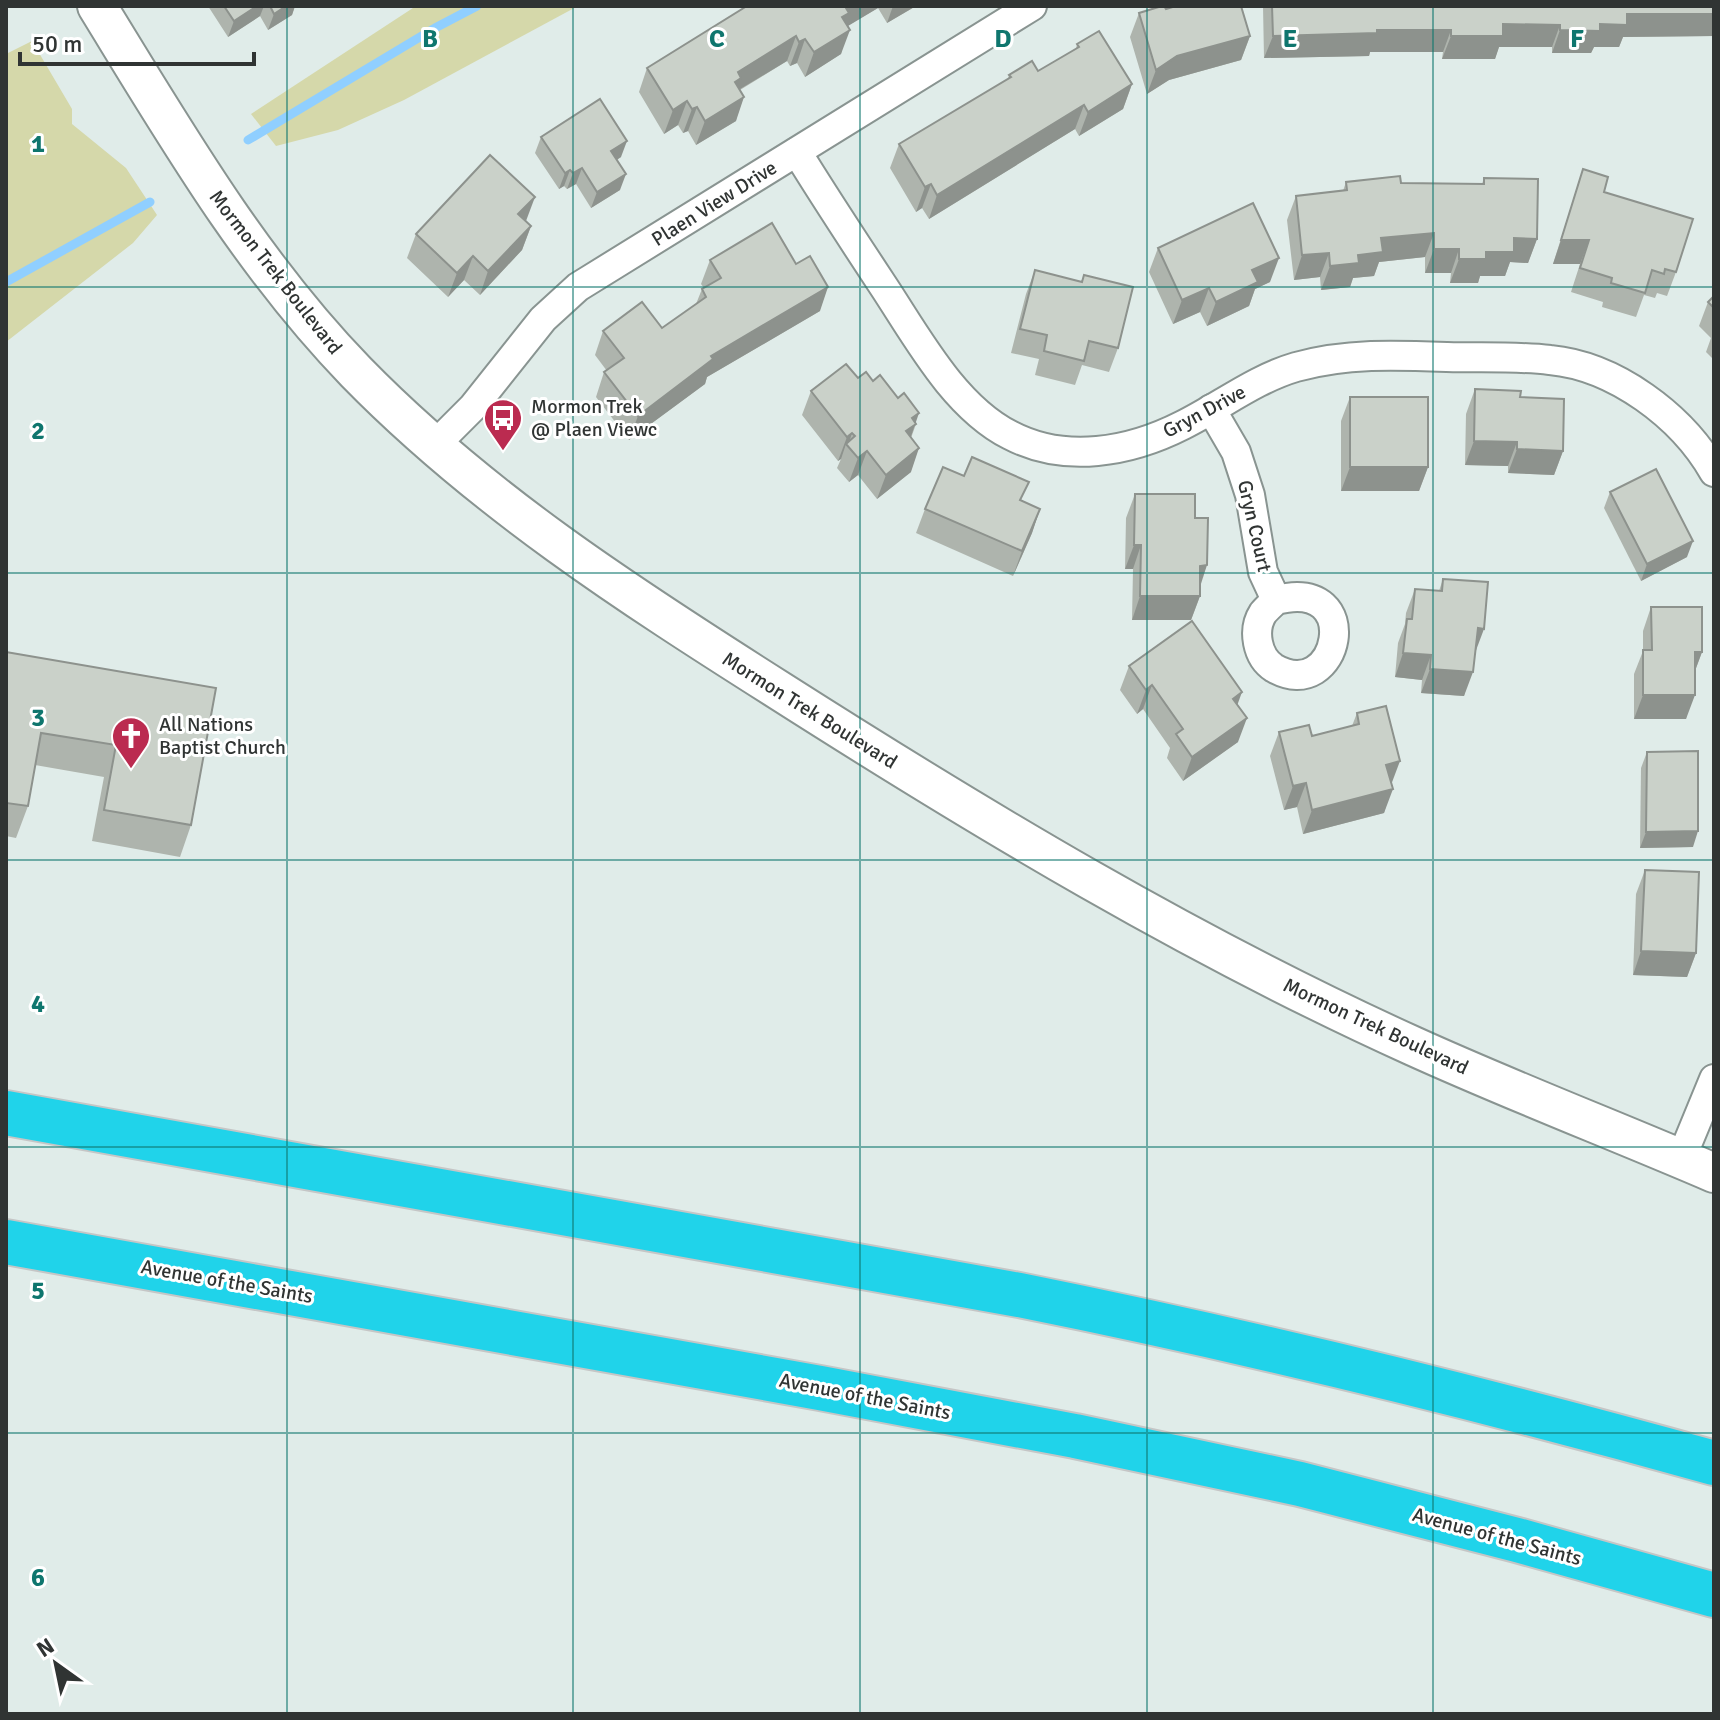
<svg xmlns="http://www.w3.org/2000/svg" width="1720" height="1720" viewBox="0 0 1720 1720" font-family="Signika,sans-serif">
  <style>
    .green { fill: #d5d8aa }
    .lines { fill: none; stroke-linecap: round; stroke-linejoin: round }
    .stream { stroke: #90cfff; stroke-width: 9 }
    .minor-casing { stroke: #899491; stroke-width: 32 }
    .secondary-casing { stroke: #899491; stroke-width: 42 }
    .motorway-casing { stroke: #c5c6c6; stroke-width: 48 }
    .minor { stroke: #fff; stroke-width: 28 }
    .secondary { stroke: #fff; stroke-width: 38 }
    .motorway { stroke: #20d3ea; stroke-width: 44 }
    .wall { fill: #aeb4ad }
    .shaded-wall { fill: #8d928d }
    .building { fill: #cad1c9; stroke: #8d928d; stroke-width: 2 }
    .grid { fill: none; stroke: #0f766e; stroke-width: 2; stroke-opacity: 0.55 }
    .labels { text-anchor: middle; stroke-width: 6; stroke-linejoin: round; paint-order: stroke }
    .street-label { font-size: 20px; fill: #303433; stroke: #fff }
    .poi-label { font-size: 20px; fill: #303433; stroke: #fff; text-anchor: start }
    .grid-label { font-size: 26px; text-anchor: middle; font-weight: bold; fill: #0f766e; stroke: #fff; stroke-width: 6; stroke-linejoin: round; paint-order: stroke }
  </style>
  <rect width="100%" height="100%" fill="#e0ece9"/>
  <g class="green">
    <polygon points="416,6 578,6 404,100 338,130 276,146 251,114"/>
    <polygon points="32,41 72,109 72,124 126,168 157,215 133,243 6,342 6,54"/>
  </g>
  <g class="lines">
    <g class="stream">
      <polyline points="248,140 435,28 477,6"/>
      <polyline points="6,282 150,202"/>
    </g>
    <defs>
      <g id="minor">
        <path d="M 797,152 C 824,196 853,240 882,284 C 916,335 953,406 1010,435 C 1065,464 1130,452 1183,425 C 1221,406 1255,379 1296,367 C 1346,353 1396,355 1447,357 C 1481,358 1516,356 1550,360 C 1615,366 1682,416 1714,472"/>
        <path d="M 1211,409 L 1236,452 L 1250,495 L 1263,572 L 1276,600 C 1272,604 1266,609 1263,613 C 1252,630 1257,657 1274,668 C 1339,706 1367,576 1276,600"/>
        <polyline points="434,446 473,407 543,319 578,287 1032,6"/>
        <polyline points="1681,1159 1714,1079"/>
      </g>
      <path id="secondary" d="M 97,6 C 175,133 251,264 356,372 C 481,500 630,596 780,691 C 984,821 1192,946 1413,1046 C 1512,1091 1614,1130 1714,1173"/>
      <g id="motorway">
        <path d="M 6,1113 L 1019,1295 C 1253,1342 1484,1399 1714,1463"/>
        <polyline points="6,1242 820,1388 1075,1436 1300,1484 1517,1540 1714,1595"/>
      </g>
    </defs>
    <use href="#minor" class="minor-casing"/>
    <use href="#secondary" class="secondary-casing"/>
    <use href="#motorway" class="motorway-casing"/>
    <use href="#minor" class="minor"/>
    <use href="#secondary" class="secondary"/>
    <use href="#motorway" class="motorway"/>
  </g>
  <g class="wall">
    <polygon points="208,6 295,6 292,15 268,30 260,16 228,37"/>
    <polygon points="747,6 916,6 887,23 878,8 847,26 841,54 805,77 797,63 790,66 787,61 740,90 736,121 696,145 688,131 683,133 678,125 664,134 639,92 647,68"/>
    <polygon points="1263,6 1714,6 1714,36 1623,37 1619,47 1594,47 1591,53 1552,53 1552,47 1499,47 1495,59 1442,59 1443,52 1370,52 1369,56 1264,58"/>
    <polygon points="1166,9 1250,36 1241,60 1169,80 1147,94 1130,37 1139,13"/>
    <polygon points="1077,44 1132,84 1123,109 1079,136 1075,129 929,219 922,208 916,212 890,168 899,144 1008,79 1009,75 1038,71 1076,49"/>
    <polygon points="541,137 621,157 617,160 620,190 591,208 576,184 567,189 564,186 559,189 535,153"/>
    <polygon points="1583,169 1676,272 1667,296 1657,293 1655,298 1644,295 1636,317 1602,307 1603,302 1571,292 1580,264 1553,264"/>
    <polygon points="1484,178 1537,239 1528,263 1510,262 1505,276 1480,276 1478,283 1450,283 1451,273 1425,273 1425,257 1379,262 1374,276 1353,278 1350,287 1321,290 1320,277 1294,280 1287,220 1296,196 1343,191 1346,182 1482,184"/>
    <polygon points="525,221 531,226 522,250 480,295 464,280 448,297 407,258 416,234"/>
    <polygon points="1158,248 1270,282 1255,289 1249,306 1207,326 1200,312 1173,324 1149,272"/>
    <polygon points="710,260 820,311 707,377 705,384 629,440 596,397 604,372 607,371 595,355 603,331 662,328 696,304 702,289 704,288 701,284"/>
    <polygon points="1035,270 1118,348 1109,372 1082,365 1075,385 1035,375 1039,359 1011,353 1026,294"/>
    <polygon points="1714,296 1714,360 1706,352 1711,338 1699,326 1708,302"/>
    <polygon points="858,378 873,381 898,398 916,424 911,438 911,472 877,499 858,475 849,482 837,468 841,459 838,461 802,415 811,391"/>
    <polygon points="1475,389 1520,397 1563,451 1554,475 1508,473 1508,466 1465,465 1466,414"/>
    <polygon points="1350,397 1428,467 1419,491 1341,491 1341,421"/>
    <polygon points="1610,492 1687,557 1641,581 1604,508"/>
    <polygon points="1135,494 1195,518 1200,596 1191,620 1132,620 1133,569 1125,569 1126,518"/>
    <polygon points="1022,501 1040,509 1032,533 1013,576 916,533 925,509"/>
    <polygon points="1443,579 1475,653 1464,696 1421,693 1422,680 1395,677 1398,643 1405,624 1406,613 1415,589 1439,591"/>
    <polygon points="1651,607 1702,652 1695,671 1686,719 1634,719 1634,674 1643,651 1643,631"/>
    <polygon points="6,652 216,688 191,825 180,857 92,841 104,777 35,765 28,806 16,838 6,836"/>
    <polygon points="1129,666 1238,705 1238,742 1183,781 1167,758 1170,748 1143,709 1137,714 1120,690"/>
    <polygon points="1357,713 1392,785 1384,813 1303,834 1297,807 1284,810 1270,756 1279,732 1312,736 1352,726"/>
    <polygon points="1647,752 1693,847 1640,848 1641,768"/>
    <polygon points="1645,870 1696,953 1687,977 1633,975 1636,894"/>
  </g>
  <g class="shaded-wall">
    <polygon points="257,6 264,6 260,16 228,37 234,21"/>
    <polygon points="286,6 295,6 292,15 268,30 274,14"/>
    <polygon points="849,6 878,6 878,8 843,29 850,30 841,54 805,77 814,52 846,8"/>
    <polygon points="893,6 916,6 887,23"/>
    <polygon points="1627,14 1714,14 1714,36 1623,37 1619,47 1594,47 1591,53 1552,53 1560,30"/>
    <polygon points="1503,24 1560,25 1552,47 1499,47 1495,59 1442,59 1451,36"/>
    <polygon points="1377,30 1451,30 1443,52 1370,52 1369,56 1264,58 1273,36"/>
    <polygon points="796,36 787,61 730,95 738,72"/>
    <polygon points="1250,36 1241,60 1169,80 1147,94 1156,70 1177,56"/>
    <polygon points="805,39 797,63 790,66 799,42"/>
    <polygon points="1132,84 1123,109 1079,136 1088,112"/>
    <polygon points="744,97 736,121 696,145 705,121"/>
    <polygon points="687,101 678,125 664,134 673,110"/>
    <polygon points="1084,105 1075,129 929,219 937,195"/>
    <polygon points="697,107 688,131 683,133 692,109"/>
    <polygon points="627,141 621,157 605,167 611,151"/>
    <polygon points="582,168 576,184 567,189 573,173"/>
    <polygon points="570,170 564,186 559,189 565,173"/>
    <polygon points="626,174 620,190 591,208 597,192"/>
    <polygon points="931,184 922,208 916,212 925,187"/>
    <polygon points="535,197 526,221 518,214"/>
    <polygon points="531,226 522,250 480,295 488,271"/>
    <polygon points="1434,233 1425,257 1379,262 1374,276 1353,278 1350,287 1321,290 1330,266 1381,238"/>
    <polygon points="1514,238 1537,239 1528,263 1510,262 1505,276 1480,276 1478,283 1450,283 1459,259 1486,252"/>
    <polygon points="1561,240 1589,240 1580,264 1553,264"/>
    <polygon points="1434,249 1459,249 1451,273 1425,273"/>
    <polygon points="1329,253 1320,277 1294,280 1302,255"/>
    <polygon points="473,256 464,280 448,297 457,273"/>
    <polygon points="1279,258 1270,282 1255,289 1249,306 1207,326 1216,302 1252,270"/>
    <polygon points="828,287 820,311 707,377 705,384 629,440 638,416 711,356"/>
    <polygon points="1209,288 1200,312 1173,324 1182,300"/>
    <polygon points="919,413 907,448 897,455 912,418"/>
    <polygon points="852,433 848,446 846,444 841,459 838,461 847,437"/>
    <polygon points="1474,441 1517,442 1508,466 1465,465"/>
    <polygon points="919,448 911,472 877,499 886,475"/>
    <polygon points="1517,449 1563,451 1554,475 1508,473"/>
    <polygon points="867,451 858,475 849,482 858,458"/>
    <polygon points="1350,467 1428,467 1419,491 1341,491"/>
    <polygon points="1040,509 1032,533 1013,576 1022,551"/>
    <polygon points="1693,541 1687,557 1641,581 1647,564"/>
    <polygon points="1134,545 1141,545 1133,569 1125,569"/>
    <polygon points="1207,565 1199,590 1200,566"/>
    <polygon points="1140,596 1200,596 1191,620 1132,620"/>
    <polygon points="1478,628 1484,629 1475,653"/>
    <polygon points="1695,652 1702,652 1693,676"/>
    <polygon points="1403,653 1431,655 1422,680 1395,677"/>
    <polygon points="1430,669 1473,672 1464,696 1421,693"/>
    <polygon points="1152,685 1143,709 1137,714 1146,690"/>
    <polygon points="1242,692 1233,717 1233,699"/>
    <polygon points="1643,695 1695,695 1686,719 1634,719"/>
    <polygon points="1247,718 1238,742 1183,781 1192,757"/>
    <polygon points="1400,761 1391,785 1386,765"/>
    <polygon points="1306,783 1297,807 1284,810 1293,786"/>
    <polygon points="1393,789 1384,813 1303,834 1312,810"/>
    <polygon points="1698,831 1693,847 1640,848 1646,832"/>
    <polygon points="1641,951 1696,953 1687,977 1633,975"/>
  </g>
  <g class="building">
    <polygon points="224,6 257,6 234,21"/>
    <polygon points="270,6 286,6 274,14"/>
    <polygon points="747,6 849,6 846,8 849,13 842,17 850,30 814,52 805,39 799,42 796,36 738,72 741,78 735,82 744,97 705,121 697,107 692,109 687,101 673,110 647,68"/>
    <polygon points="1162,6 1164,6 1166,9 1176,6 1241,6 1250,36 1177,56 1156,70 1139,13"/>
    <polygon points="1272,6 1714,6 1714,14 1627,14 1627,25 1600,24 1600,31 1560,30 1560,25 1503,24 1503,36 1451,36 1451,30 1377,30 1377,33 1273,36"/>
    <polygon points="1099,31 1132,84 1088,112 1084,105 937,195 931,184 925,187 899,144 1011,77 1009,75 1032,61 1038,71 1079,47 1077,44"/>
    <polygon points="600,99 627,141 611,151 626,174 597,192 582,168 573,173 570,170 565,173 541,137"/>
    <polygon points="490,155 535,197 518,214 531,226 488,271 473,256 457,273 416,234"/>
    <polygon points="1583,169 1608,177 1604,192 1693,219 1676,272 1665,269 1664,274 1652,270 1645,293 1611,283 1612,278 1580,268 1589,240 1561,240"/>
    <polygon points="1400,176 1401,183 1484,184 1484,178 1538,179 1537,239 1514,238 1514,252 1486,252 1486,259 1459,259 1459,249 1434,249 1434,233 1381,238 1383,252 1358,255 1359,263 1330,266 1329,253 1302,255 1296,196 1347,190 1346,182"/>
    <polygon points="1253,203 1279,258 1252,270 1258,282 1216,302 1209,288 1182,300 1158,248"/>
    <polygon points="772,223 796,264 810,256 828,287 711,356 713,359 638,416 604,372 624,358 603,331 642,302 662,328 706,297 702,289 721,278 710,260"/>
    <polygon points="1035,270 1082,282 1084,275 1133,287 1118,348 1089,341 1084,361 1044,351 1047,335 1020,329"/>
    <polygon points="1714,296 1714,308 1708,302"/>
    <polygon points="846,364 858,378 866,372 873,381 880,375 898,398 904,393 919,413 912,418 916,424 906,431 919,448 886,475 867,451 858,458 846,444 855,436 852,433 847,437 811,391"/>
    <polygon points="1475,389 1521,391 1520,397 1564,399 1563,451 1517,449 1517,442 1474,441"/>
    <rect x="1350" y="397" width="78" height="70"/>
    <polygon points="972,457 1029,482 1020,500 1040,509 1022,551 925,509 943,467 964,476"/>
    <polygon points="1656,469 1693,541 1647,564 1610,492"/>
    <polygon points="1135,494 1195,494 1195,518 1208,518 1207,565 1200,566 1200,596 1140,596 1141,545 1134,545"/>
    <polygon points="1443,579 1488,582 1484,629 1478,628 1473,672 1430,669 1431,655 1403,653 1407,619 1412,619 1415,589 1442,591"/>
    <polygon points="1651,607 1702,607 1702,652 1695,652 1695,695 1643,695 1643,650 1652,650"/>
    <polygon points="1192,621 1242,692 1233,699 1247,718 1192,757 1176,734 1183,729 1152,685 1146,690 1129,666"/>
    <polygon points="6,652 216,688 191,825 104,810 116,745 41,733 28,806 6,803"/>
    <polygon points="1386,706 1400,761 1386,765 1393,789 1312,810 1306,783 1293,786 1279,732 1309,725 1312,736 1359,724 1357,713"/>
    <polygon points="1698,751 1698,831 1646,832 1647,752"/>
    <polygon points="1645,870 1699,872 1696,953 1641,951"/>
  </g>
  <path class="grid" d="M 287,6 L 287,1714M 573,6 L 573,1714M 860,6 L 860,1714M 1147,6 L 1147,1714M 1433,6 L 1433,1714M 6,287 L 1714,287M 6,573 L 1714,573M 6,860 L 1714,860M 6,1147 L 1714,1147M 6,1433 L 1714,1433"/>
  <defs>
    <symbol id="bus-pin" viewBox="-11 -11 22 30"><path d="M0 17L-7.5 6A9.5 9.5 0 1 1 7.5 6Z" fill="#bb2b50" stroke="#fff"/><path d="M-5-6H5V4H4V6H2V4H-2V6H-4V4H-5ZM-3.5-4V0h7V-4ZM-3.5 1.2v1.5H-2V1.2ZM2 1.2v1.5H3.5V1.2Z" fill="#fff"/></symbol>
    <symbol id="church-pin" viewBox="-11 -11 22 30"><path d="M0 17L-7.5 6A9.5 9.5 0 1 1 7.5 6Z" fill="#bb2b50" stroke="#fff"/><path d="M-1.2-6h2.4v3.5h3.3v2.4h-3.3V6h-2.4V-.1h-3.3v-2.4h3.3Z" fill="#fff"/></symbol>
  </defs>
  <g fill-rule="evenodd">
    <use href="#bus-pin" x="481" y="396" width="44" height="60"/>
    <use href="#church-pin" x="109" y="714" width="44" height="60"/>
  </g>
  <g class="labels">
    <g class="street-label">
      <text transform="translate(714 203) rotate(-32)" y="7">Plaen View Drive</text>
      <text transform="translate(276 272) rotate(52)" y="7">Mormon Trek Boulevard</text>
      <text transform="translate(1204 411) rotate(-28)" y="7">Gryn Drive</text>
      <text transform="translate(1255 526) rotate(77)" y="7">Gryn Court</text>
      <text transform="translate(810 710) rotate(32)" y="7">Mormon Trek Boulevard</text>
      <text transform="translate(1376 1026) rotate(25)" y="7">Mormon Trek Boulevard</text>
      <text transform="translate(227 1281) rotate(10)" y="7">Avenue of the Saints</text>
      <text transform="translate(865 1396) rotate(11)" y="7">Avenue of the Saints</text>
      <text transform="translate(1497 1536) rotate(15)" y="7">Avenue of the Saints</text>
    </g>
    <g class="poi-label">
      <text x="531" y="413">Mormon Trek<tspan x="531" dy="23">@ Plaen Viewc</tspan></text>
      <text x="159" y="731">All Nations<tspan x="159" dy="23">Baptist Church</tspan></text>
    </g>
  </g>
  <g class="grid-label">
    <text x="430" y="47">B</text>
    <text x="717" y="47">C</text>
    <text x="1003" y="47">D</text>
    <text x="1290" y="47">E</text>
    <text x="1577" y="47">F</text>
    <text x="38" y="152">1</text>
    <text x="38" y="439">2</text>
    <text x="38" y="726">3</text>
    <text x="38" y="1012">4</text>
    <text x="38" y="1299">5</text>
    <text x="38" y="1586">6</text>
  </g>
  <rect width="1720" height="1720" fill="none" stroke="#303433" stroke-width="16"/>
  <g transform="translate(56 1664) rotate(327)" stroke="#ffffff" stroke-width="6" paint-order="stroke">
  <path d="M0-6L14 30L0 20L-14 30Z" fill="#303433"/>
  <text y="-12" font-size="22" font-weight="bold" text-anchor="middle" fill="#303433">N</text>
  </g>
  <path d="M20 52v12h234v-12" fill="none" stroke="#303433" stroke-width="4"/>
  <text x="32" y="52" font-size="24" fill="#303433" stroke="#ffffff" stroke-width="6" paint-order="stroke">50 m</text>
</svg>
